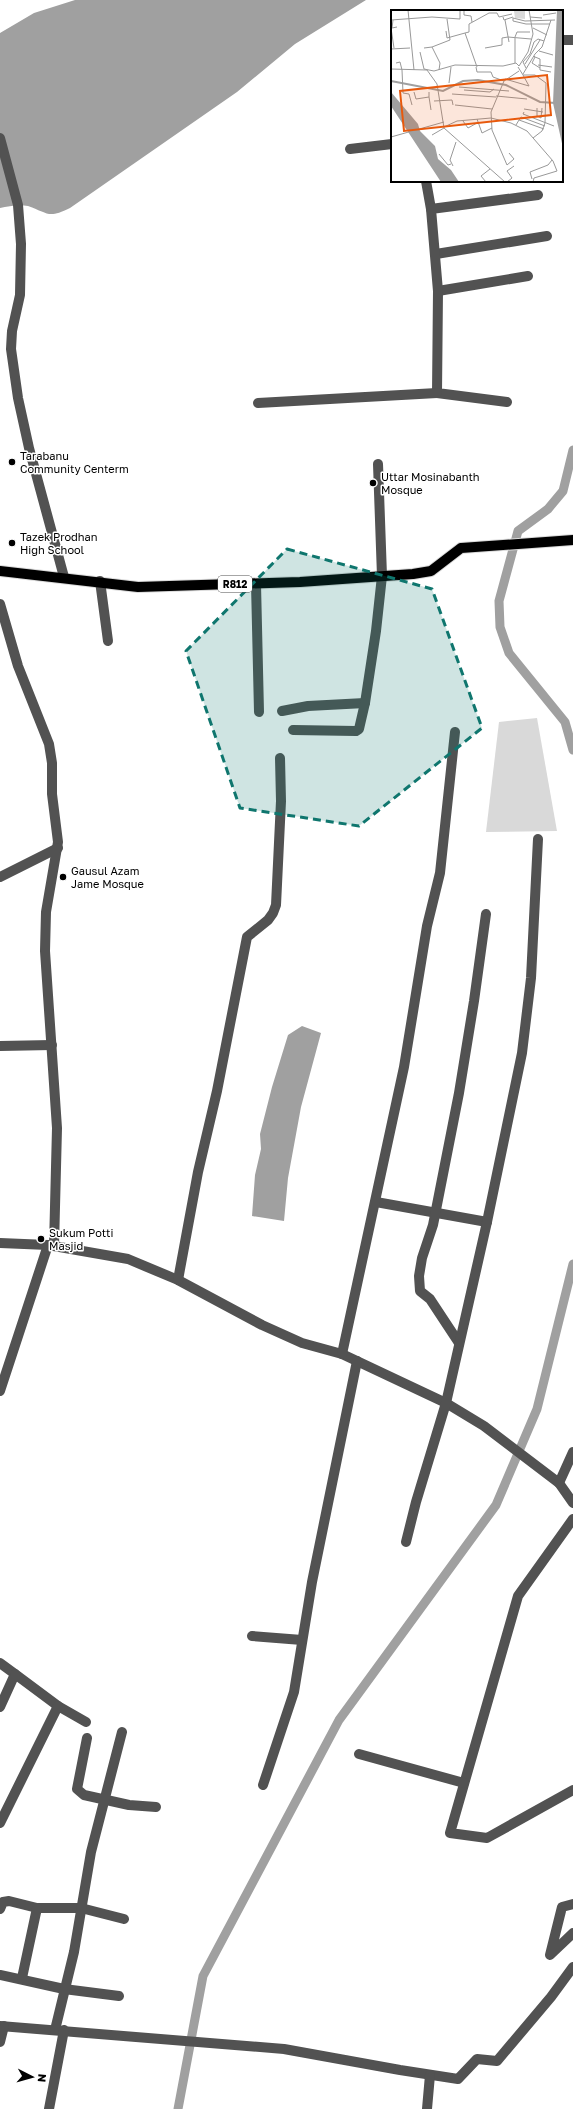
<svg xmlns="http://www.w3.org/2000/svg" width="573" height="2109" viewBox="0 0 573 2109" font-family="'Golos Text',sans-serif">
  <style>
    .green { fill: #d9d9d9 }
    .water { fill: #a0a0a0 }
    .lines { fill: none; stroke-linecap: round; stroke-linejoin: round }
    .canal { stroke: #a0a0a0; stroke-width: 9 }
    .major-casing { stroke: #dbdbdb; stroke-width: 12 }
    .minor { stroke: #525252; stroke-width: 10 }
    .major { stroke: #000; stroke-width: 10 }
    .marked { fill: #0f766e; fill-opacity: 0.2; stroke: #0f766e; stroke-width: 3; stroke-dasharray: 8 5; stroke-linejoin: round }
    .poi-dot { fill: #000; stroke: #fff; stroke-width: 1.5 }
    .labels { text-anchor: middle; stroke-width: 3; stroke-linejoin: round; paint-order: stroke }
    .shield { fill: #fff; stroke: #4c4c4c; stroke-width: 1 }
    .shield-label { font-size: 10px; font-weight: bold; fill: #000 }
    .poi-label { font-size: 11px; fill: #000; stroke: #fff; text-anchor: start }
    .inset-river { fill: none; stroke: #a0a0a0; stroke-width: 2 }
    .inset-road { fill: none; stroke: #999; stroke-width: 1 }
    .view { fill: #e8590c; fill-opacity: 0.15; stroke: #e8590c; stroke-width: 2 }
    .inset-edge { fill: none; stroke: #000; stroke-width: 2 }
  </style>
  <rect width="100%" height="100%" fill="#fff"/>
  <polygon class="green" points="537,718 557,831 486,832 499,722"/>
  <g class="water">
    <path d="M 75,0 L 366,0 L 295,44 L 237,92 L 70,208 C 48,219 48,213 28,206 C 19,204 9,206 0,208 L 0,33 L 34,13 Z"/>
    <polygon points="302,1026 321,1033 301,1107 288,1178 284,1221 252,1216 255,1175 261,1149 260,1134 272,1087 288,1035"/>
  </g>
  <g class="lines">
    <g class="canal">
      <polyline points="573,450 563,491 548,509 518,531 499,601 500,627 509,653 565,722 573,750"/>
      <polyline points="178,2109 203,1976 339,1720 496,1505 537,1409 573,1264"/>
    </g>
    <defs>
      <polyline id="major" points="0,571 138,587 300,582 413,574 431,571 461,548 573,540"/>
    </defs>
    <use href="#major" class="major-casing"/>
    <g class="minor">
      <polyline points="562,40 573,40"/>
      <polyline points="0,138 18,205 21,244 20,295 12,331 11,349 18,398 29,448 64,577"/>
      <polyline points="350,149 392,144"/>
      <polyline points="426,181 431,209"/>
      <polyline points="436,254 547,236"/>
      <polyline points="438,291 528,276"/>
      <polyline points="507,402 437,393 438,291 431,209 538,195"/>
      <polyline points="258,403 437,393"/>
      <polyline points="100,581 108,641"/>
      <polyline points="256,584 259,712"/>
      <polyline points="0,604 18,666 49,744 52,763 52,794 58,842 46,912 45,951 57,1128 54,1246"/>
      <polyline points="282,711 308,706 365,703"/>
      <polyline points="293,730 356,731 359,729 365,703 376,631 382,576 378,464"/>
      <polyline points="0,877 58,848"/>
      <polyline points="0,1046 52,1045"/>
      <polyline points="376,1202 487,1222"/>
      <polyline points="0,1243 48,1245 128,1259 178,1280 262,1325 302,1343 342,1354 446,1403 484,1426 559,1483 573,1503"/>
      <polyline points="178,1280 198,1172 217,1091 247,937 268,920 273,913 276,905 281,801 280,758"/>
      <polyline points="459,1343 430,1299 420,1291 419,1276 422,1258 433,1225 459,1093 474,1001 486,914"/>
      <polyline points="342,1354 404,1067 427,926 440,873 455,732"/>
      <polyline points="0,1391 48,1245"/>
      <polyline points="559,1483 573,1452"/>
      <polyline points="573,1519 518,1596 450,1833 487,1838 573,1790"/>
      <polyline points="406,1542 416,1502 446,1403 487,1222 522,1053 531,978 538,839"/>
      <polyline points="252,1636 302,1640"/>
      <polyline points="0,1663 15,1674 0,1707"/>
      <polyline points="15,1674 58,1706"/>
      <polyline points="87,1738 77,1789 84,1795 129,1805 156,1807"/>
      <polyline points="359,1754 464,1783"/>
      <polyline points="263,1785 294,1692 312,1582 357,1361"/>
      <polyline points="0,1823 58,1706 86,1722"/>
      <polyline points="573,1904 562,1907 550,1955 573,1933"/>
      <polyline points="0,1909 3,1902 9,1901 37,1908 81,1908 124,1919"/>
      <polyline points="0,1975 64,1989 119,1996"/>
      <polyline points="22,1978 37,1908"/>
      <polyline points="0,2026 284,2049 400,2070 458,2079 477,2059 497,2061 551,1997 573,1967"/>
      <polyline points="55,2030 74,1952 91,1852 122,1732"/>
      <polyline points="0,2042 4,2026"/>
      <polyline points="49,2109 64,2030"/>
      <polyline points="427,2109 430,2075"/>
    </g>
    <use href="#major" class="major"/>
  </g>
  <path class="marked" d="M 287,549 L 432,589 L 482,728 L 359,826 L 240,808 L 186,651 Z"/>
  <g class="poi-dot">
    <circle cx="12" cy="462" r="4"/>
    <circle cx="373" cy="483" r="4"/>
    <circle cx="12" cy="543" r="4"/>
    <circle cx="63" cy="877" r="4"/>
    <circle cx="41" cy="1239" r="4"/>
  </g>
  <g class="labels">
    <rect class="shield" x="218" y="576" width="34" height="16" rx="3"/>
    <g class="shield-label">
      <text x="235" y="588">R812</text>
    </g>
    <g class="poi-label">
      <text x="20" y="460">Tarabanu<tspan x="20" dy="13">Community Centerm</tspan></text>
      <text x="381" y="481">Uttar Mosinabanth<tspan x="381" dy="13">Mosque</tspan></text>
      <text x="20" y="541">Tazek Prodhan<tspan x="20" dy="13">High School</tspan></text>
      <text x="71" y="875">Gausul Azam<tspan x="71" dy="13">Jame Mosque</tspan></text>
      <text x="49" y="1237">Sukum Potti<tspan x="49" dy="13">Masjid</tspan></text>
    </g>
  </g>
  <g transform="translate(391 10)">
    <rect width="172" height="172" fill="#fff"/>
    <path d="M 134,0 L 134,9 L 124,8 L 123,1 Z" fill="#d9d9d9"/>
    <path d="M 166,0 L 172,0 L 172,138 L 162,93 ZM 0,82 L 27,114 L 29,121 L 44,136 L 47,149 L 60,160 L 68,172 L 50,172 L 0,96 Z" fill="#a0a0a0"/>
    <path class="inset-river" d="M 0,71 L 52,81 L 72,71 L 87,70 L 115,75 L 149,92 L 165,93"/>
    <path class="inset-road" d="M 17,0 L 23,60M 73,0 L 73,5 L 80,6 L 81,12M 152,5 L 165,3M 112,7 L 113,10 L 122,7M 139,7 L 151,8M 122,8 L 134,11 L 164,10M 122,8 L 122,11 L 135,14 L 159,14M 0,10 L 41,7 L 69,9 L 69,0M 2,10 L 1,18 L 6,17M 114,10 L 118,32M 0,18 L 3,38M 142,18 L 156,25M 55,21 L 56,28 L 74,23M 117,27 L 140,29M 124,27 L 126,22 L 139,22M 124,28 L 124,53M 41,37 L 59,30 L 56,9M 33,38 L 41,37 L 49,53 L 48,60M 94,38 L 111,35 L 111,28 L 117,27M 0,39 L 19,38M 148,41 L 162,45M 29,42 L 33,59 L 43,61 L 64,55 L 112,56 L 125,53 L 128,56M 143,46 L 144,47 L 149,49 L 149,58 L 141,53 L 144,47M 5,53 L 9,52 L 11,60M 134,54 L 149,30M 147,55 L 161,57M 128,56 L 137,42 L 142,24 L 138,0M 85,57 L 86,62 L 100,62 L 102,67 L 113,71M 86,57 L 74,23 L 78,22 L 78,14 L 98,3 L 106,3 L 108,7 L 121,4M 127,57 L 132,65 L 144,65 L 155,73 L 154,113 L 151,121 L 142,128M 135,58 L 132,52 L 139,44 L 143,32 L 147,29 L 153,31M 149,58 L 149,60 L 160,62M 0,59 L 36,60 L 46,74 L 53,118 L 114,172M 11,60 L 12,83 L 18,84 L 21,95M 132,64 L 144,44 L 151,37 L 160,10M 114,69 L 138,76 L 132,65M 58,73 L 60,57M 68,77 L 118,81M 73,80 L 99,82 L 103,79M 23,82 L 25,89 L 38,87 L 38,82M 61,84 L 105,87M 105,86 L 136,89M 38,87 L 40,100M 43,91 L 61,90 L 62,95M 64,95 L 101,99M 146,98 L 146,106 L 150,108 L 151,98M 133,99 L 152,102M 133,102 L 132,104 L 163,116M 100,108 L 120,113 L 136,121 L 162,151 L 166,161 L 143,168 L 142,172M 86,109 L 91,123 L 101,118M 128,110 L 130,107 L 154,116M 72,111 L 77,118 L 86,113M 125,115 L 128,110 L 153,119M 53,117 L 66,111 L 100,108M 41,125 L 53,118M 0,127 L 53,112M 118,143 L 123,149 L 116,155 L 101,120 L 100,102 L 113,71 L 128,61M 48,144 L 57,155 L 60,154M 62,156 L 59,150 L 65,132M 141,169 L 139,162 L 157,155 L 161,150M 95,172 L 90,166 L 99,159M 116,172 L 121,168 L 116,161 L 123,156"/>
    <path class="view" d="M 156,65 L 160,105 L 13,121 L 9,81 Z"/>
    <rect width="172" height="172" class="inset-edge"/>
  </g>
  <g transform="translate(32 2077) rotate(96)" stroke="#ffffff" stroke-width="3" paint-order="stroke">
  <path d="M0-3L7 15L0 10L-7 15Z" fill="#000000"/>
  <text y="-6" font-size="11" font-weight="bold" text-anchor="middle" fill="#000000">N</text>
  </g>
</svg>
